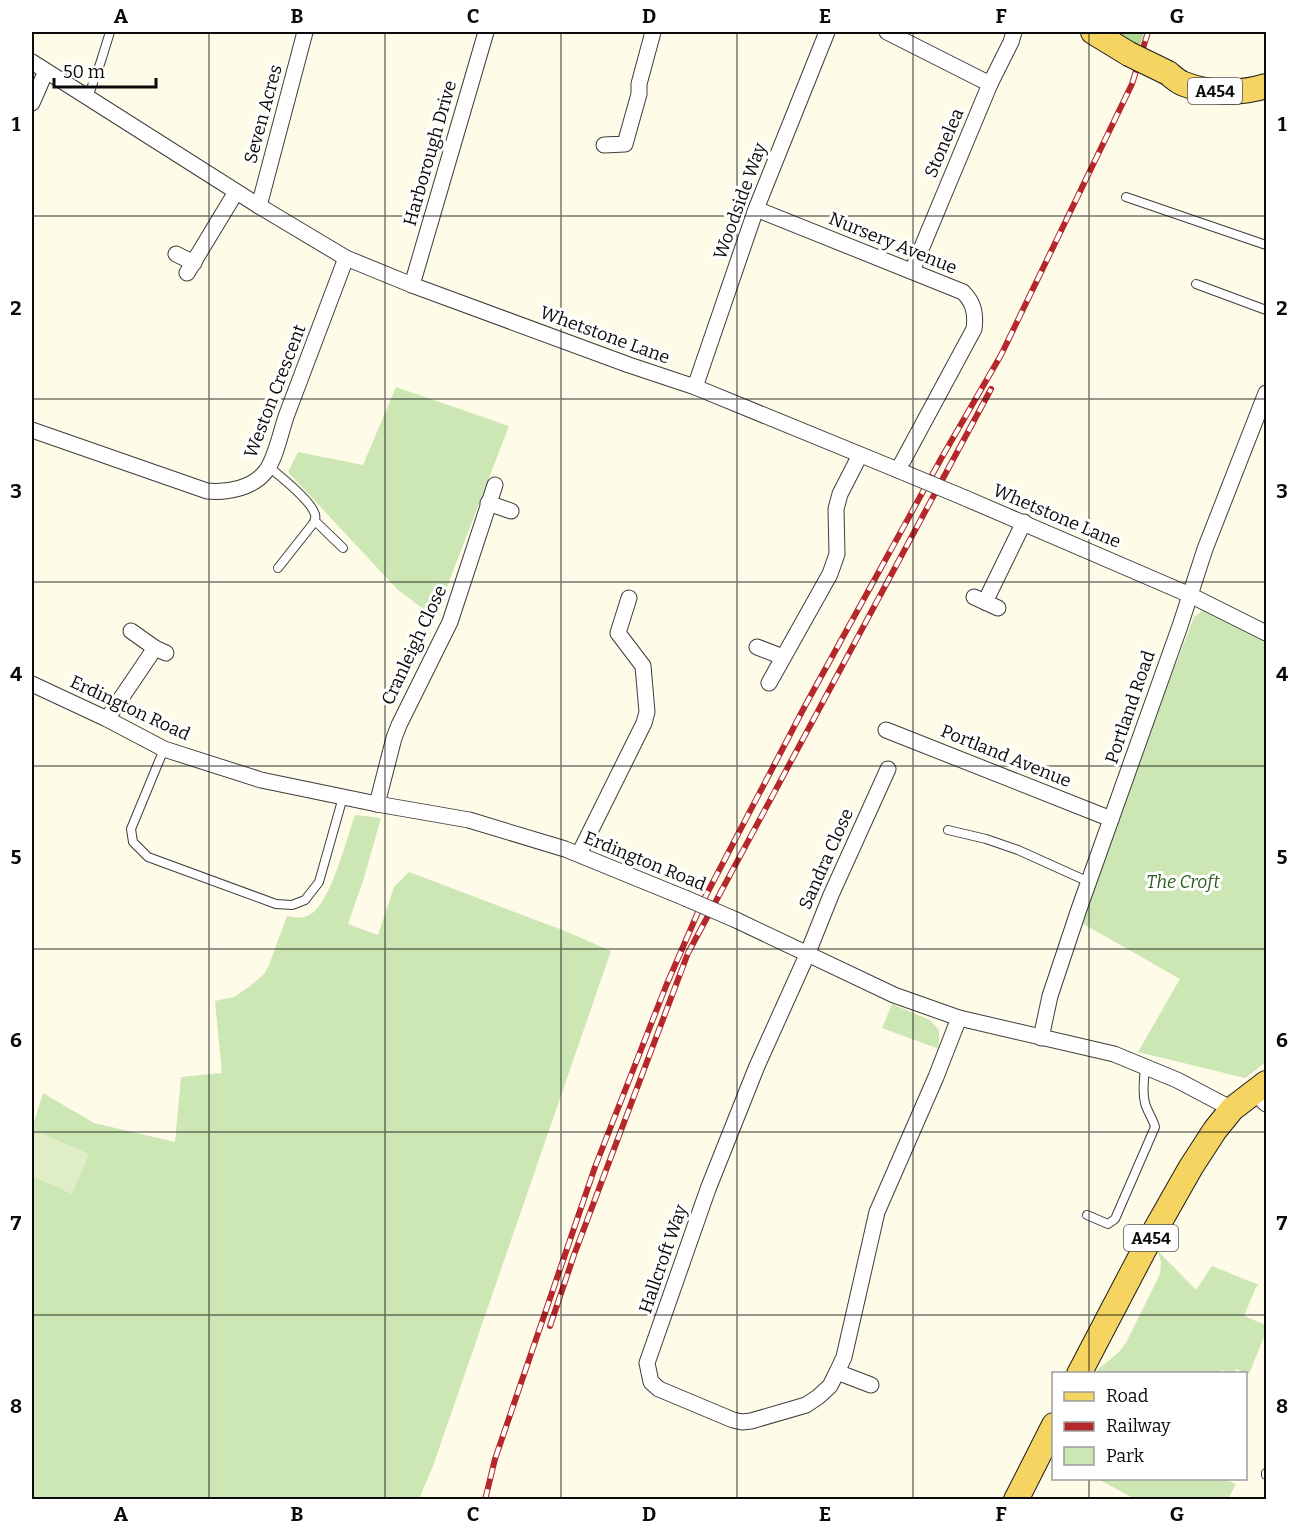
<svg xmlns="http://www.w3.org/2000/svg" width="1298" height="1531" viewBox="0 0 1298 1531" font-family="Bitter,serif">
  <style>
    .green { fill: #cde7b4 }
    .forest { fill: #b1d794 }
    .pitch { fill: #dfeec6 }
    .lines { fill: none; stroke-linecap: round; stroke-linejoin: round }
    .service-casing { stroke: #3d3d3d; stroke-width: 10 }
    .minor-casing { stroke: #3d3d3d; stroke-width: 17 }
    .primary-casing { stroke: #1b1b1b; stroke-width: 26 }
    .service { stroke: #fff; stroke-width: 8 }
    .minor { stroke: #fff; stroke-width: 15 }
    .primary { stroke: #f5d462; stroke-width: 24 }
    .rail-casing { stroke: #b6272b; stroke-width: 6 }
    .rail { stroke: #fff; stroke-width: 4; stroke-dasharray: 11; stroke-linecap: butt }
    .minor-bridge-casing { stroke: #3d3d3d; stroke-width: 17; stroke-linecap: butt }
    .primary-bridge-casing { stroke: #1b1b1b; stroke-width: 26; stroke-linecap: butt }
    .minor-bridge { stroke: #fff; stroke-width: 15 }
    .primary-bridge { stroke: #f5d462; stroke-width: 24 }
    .grid { fill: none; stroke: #0a0a0a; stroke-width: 1.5; stroke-opacity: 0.55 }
    .labels { text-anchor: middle; stroke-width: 6; stroke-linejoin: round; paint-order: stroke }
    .shield { fill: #fff; stroke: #545454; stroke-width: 1.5 }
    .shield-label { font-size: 16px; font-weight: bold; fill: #0a0a0a }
    .street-label { font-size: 18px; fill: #0a0a0a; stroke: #fff }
    .park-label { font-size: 18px; font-style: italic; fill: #2a5f1e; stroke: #fff }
    .neatline { fill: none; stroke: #0a0a0a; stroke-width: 2 }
    .grid-label { font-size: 20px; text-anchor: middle; font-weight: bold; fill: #0a0a0a }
  </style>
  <rect width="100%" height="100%" fill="#fefbe8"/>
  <g class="green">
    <polygon points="396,387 509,426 435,618 397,589 288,472 298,452 363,465"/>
    <polygon points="1205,609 1266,639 1266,1062 1245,1078 1138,1052 1180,979 1080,922 1143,749 1194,617"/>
    <path d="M 355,815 L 381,818 L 364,878 L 348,924 L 378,935 L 394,887 L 409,872 L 565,931 L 611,951 L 433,1466 L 419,1499 L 32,1499 L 32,1129 L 43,1093 L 94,1123 L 175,1142 L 181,1077 L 222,1073 L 215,1001 L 234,997 L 249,987 L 264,974 L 269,965 L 287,916 C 295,918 301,919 309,915 C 330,906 347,837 355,815 Z"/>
    <polygon points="892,1004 930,1020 939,1030 939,1049 882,1028"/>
    <polygon points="1158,1251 1196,1290 1212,1266 1259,1285 1256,1287 1244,1316 1266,1325 1266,1332 1249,1374 1236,1369 1234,1374 1229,1373 1221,1370 1219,1374 1095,1373 1097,1370 1118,1353 1126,1343 1160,1274 1161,1262"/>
    <polygon points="1223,1479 1236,1484 1228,1499 1132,1499 1133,1498 1098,1479"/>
  </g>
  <polygon class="forest" points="1118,32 1144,32 1139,49 1121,40"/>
  <polygon class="pitch" points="32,1129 89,1154 72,1194 32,1176"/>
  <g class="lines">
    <defs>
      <g id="service">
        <polyline points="88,97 101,61 110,32"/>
        <polyline points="1126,197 1266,245"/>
        <polyline points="1196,284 1266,310"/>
        <path d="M 269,467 C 280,476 309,499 314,512 C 317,517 315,521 312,525 L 278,568"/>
        <polyline points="315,521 343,548"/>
        <polyline points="164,749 131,829 133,842 148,857 276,904 292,905 305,900 319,882 343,797"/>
        <polyline points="948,830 986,839 1018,850 1089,882"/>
        <path d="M 1087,1215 L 1108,1224 L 1115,1219 L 1155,1127 C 1153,1119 1147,1111 1145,1103 C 1142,1092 1144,1079 1145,1067"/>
        <polyline points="1266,1475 1266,1473"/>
      </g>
      <g id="minor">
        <polyline points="887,32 990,84"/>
        <polyline points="32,62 259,206 346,258 412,285 629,365 695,387 905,473"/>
        <polyline points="32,103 46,71"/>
        <polyline points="604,145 625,144 639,94 639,84 653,32"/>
        <polyline points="259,206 305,32"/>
        <path d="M 756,209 L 963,292 C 974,303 976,314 974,329 L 898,470"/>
        <polyline points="176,254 194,263"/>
        <polyline points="912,271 990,84 1011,42 1014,32"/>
        <polyline points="187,273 236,192"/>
        <polyline points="412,285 486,32"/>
        <polyline points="695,387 756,209 827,32"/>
        <path d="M 32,430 L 207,491 C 228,493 253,488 266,471 C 276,458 281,430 287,414 C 307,362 326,310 346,258"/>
        <polyline points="965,498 1190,595 1266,633"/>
        <polyline points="488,503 511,511"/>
        <polyline points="974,597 998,608"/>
        <polyline points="985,602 1024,522"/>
        <polyline points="131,631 155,648 166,653"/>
        <polyline points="757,647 783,657"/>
        <polyline points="769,683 830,574 837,554 836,509 840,494 860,455"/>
        <polyline points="32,684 107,719 164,749 261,780 377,804 469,820 565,849 685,898"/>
        <polyline points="107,719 155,648"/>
        <polyline points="886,730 1111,819"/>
        <polyline points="888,769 831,895 807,955 757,1066 708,1189 647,1363 651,1382 659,1389 733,1420 742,1422 751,1421 806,1405 818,1397 830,1386 837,1372 844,1357 877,1212 936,1077 959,1018"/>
        <polyline points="377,804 394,738 399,725 450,622 495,485"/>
        <polyline points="579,854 644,723 647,712 643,666 618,633 629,598"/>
        <polyline points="736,920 894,995 959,1018 1114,1054 1177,1080 1232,1109"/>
        <polyline points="1041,1038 1050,996 1079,909 1180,626 1205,549 1266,393"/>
        <polyline points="1254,1092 1266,1104"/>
        <polyline points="837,1372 871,1385"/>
      </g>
      <g id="primary">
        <polyline points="1093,32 1129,54"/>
        <path d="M 1168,73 C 1173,77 1178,82 1184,84 C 1209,94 1241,94 1266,86"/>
        <polyline points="1079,1374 1145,1248 1191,1167 1215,1130 1232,1109 1266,1083"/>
        <polyline points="1016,1500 1054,1425"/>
      </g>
    </defs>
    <use href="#service" class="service-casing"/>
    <use href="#minor" class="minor-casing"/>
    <use href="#primary" class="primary-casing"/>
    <use href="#service" class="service"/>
    <use href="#minor" class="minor"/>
    <use href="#primary" class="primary"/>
    <defs>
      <g id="rail">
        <polyline points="550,1326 574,1255 688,953 991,389"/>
        <polyline points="485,1500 495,1459 595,1167 666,986 702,903 806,704 942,457 1001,355 1132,84 1148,32"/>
      </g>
    </defs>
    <use href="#rail" class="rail-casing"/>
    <use href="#rail" class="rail"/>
    <defs>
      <g id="minor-bridge">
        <polyline points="905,473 965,498"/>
        <polyline points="685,898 736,920"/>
      </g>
      <polyline id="primary-bridge" points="1129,54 1168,73"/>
    </defs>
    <use href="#minor-bridge" class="minor-bridge-casing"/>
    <use href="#primary-bridge" class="primary-bridge-casing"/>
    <use href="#minor-bridge" class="minor-bridge"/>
    <use href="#primary-bridge" class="primary-bridge"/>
  </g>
  <path class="grid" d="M 209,32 L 209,1500M 385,32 L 385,1500M 561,32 L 561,1500M 737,32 L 737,1500M 913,32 L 913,1500M 1089,32 L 1089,1374M 32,216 L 1266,216M 32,399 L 1266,399M 32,582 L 1266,582M 32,766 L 1266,766M 32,949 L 1266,949M 32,1132 L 1266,1132M 32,1315 L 1266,1315M 1089,1478 L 1089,1500"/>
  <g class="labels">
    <g class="shield">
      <rect x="1188" y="78" width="54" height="26" rx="4.5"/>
      <rect x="1124" y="1225" width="54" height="26" rx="4.5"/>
    </g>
    <g class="shield-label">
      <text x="1215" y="97">A454</text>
      <text x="1151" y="1244">A454</text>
    </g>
    <g class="street-label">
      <text transform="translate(263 114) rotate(-75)" y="6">Seven Acres</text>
      <text transform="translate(944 143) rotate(-67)" y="6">Stonelea</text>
      <text transform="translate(430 153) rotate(-74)" y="6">Harborough Drive</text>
      <text transform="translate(740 201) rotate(-70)" y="6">Woodside Way</text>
      <text transform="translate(893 243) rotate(22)" y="6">Nursery Avenue</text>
      <text transform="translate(605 335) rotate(20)" y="6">Whetstone Lane</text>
      <text transform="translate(275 391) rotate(-69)" y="6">Weston Crescent</text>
      <text transform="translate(1057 516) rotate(23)" y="6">Whetstone Lane</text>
      <text transform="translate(414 645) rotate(-65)" y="6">Cranleigh Close</text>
      <text transform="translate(1130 707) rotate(-71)" y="6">Portland Road</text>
      <text transform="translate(130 708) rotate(25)" y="6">Erdington Road</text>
      <text transform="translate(1006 756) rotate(22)" y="6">Portland Avenue</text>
      <text transform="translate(826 859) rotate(-66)" y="6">Sandra Close</text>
      <text transform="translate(645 861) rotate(22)" y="6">Erdington Road</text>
      <text transform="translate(663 1259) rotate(-71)" y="6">Hallcroft Way</text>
    </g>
    <g class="park-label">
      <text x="1183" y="888">The Croft</text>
    </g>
  </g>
  <rect width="1298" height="1531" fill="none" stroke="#ffffff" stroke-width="66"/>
  <rect x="1052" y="1372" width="195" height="108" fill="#ffffff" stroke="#9d9d9d" stroke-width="1.5"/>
  <rect x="1064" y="1392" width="30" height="9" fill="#f5d462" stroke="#9d9d9d" stroke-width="1.5"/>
  <text x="1106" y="1402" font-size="18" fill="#0a0a0a">Road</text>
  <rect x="1064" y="1422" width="30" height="9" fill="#b6272b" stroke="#9d9d9d" stroke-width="1.5"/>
  <text x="1106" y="1432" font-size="18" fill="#0a0a0a">Railway</text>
  <rect x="1064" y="1447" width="30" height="18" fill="#cde7b4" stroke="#9d9d9d" stroke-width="1.5"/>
  <text x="1106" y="1462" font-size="18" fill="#0a0a0a">Park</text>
  <path d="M54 78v9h102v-9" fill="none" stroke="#0a0a0a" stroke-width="3"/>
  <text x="63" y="78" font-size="18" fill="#0a0a0a" stroke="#ffffff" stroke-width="4.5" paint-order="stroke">50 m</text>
  <rect x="33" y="33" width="1232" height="1465" class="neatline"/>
  <g class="grid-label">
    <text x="121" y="23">A</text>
    <text x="297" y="23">B</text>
    <text x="473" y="23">C</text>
    <text x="649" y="23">D</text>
    <text x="825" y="23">E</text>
    <text x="1001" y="23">F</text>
    <text x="1177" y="23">G</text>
    <text x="16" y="131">1</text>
    <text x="1282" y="131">1</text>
    <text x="16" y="315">2</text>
    <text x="1282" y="315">2</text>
    <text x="16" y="498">3</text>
    <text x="1282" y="498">3</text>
    <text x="16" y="681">4</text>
    <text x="1282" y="681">4</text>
    <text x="16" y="864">5</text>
    <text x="1282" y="864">5</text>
    <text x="16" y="1047">6</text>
    <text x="1282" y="1047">6</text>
    <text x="16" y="1230">7</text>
    <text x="1282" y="1230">7</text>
    <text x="16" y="1413">8</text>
    <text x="1282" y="1413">8</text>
    <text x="121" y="1521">A</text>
    <text x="297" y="1521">B</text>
    <text x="473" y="1521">C</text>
    <text x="649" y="1521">D</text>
    <text x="825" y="1521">E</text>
    <text x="1001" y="1521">F</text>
    <text x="1177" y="1521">G</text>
  </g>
</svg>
